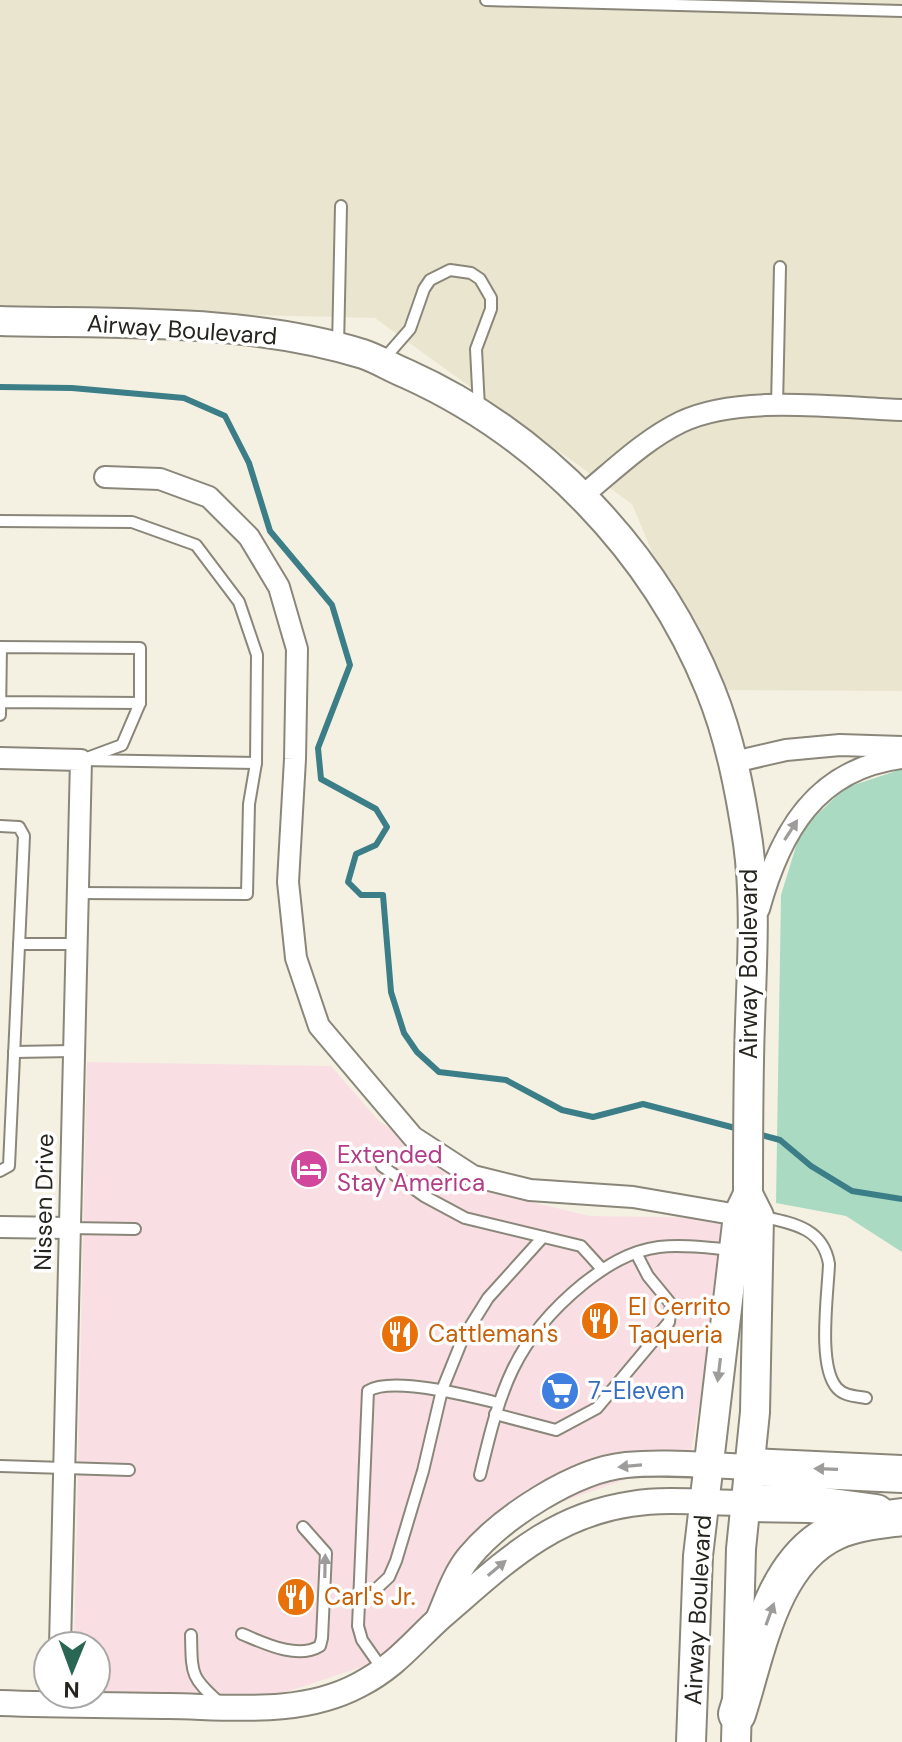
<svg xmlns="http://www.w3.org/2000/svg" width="902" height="1742" viewBox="0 0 902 1742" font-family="'DM Sans',sans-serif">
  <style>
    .commercial { fill: #f9dfe4 }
    .built { fill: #eae5cf }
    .green { fill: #aadac2 }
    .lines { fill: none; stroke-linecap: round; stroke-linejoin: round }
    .stream { stroke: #3c7e88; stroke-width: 6 }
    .service-casing { stroke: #8a877a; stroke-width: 14 }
    .minor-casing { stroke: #8a877a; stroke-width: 24 }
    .tertiary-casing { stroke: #8a877a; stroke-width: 28 }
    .secondary-casing { stroke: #8a877a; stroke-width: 32 }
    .motorway-casing { stroke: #8a877a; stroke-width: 40 }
    .service { stroke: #fff; stroke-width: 10 }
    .minor { stroke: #fff; stroke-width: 20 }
    .tertiary { stroke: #fff; stroke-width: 24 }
    .secondary { stroke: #fff; stroke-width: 28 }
    .motorway { stroke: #fff; stroke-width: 36 }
    .oneway { fill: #9d9c9a }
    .labels { text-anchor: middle; stroke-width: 7; stroke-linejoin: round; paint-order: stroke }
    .street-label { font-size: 24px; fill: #25241e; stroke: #fff }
    .hotel-label { font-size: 24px; fill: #b23c85; stroke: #fff; text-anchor: start }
    .food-label { font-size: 24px; fill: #c56008; stroke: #fff; text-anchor: start }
    .shop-label { font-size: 24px; fill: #366cbe; stroke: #fff; text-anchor: start }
  </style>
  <rect width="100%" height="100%" fill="#f4f1e2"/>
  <polygon class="commercial" points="87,1062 331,1066 379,1121 474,1188 590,1216 732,1218 690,1457 492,1526 389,1658 274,1696 96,1694 96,1646 74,1646"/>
  <polygon class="built" points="0,0 902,0 902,691 710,690 632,504 375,318 0,309"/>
  <polygon class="green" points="902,769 902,1252 846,1216 776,1203 781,895 801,830 845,788"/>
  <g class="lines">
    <g class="stream">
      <polyline points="0,387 72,388 184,398 225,416 249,463 270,531 332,605 350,665 318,748 321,779 376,809 387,827 376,845 356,854 348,882 361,895 383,895 391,992 404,1033 417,1052 439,1072 506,1080 562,1110 593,1117 643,1104 739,1129"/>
      <polyline points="754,1133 780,1140 811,1166 852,1191 902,1199"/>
    </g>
    <defs>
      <g id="service">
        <polyline points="486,0 902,11"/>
        <polyline points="338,347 341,206"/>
        <polyline points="383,360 410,329 424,289 430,280 450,270 471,273 480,279 491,298 491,309 476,349 479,408"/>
        <polyline points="777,406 780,267"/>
        <polyline points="0,521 132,522 196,545 239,602 257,655 256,763 81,760"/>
        <polyline points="0,715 1,647 140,648 140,703 0,702"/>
        <polyline points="87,758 122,745 140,703"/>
        <polyline points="0,826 19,827 24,836 9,1166 0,1171"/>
        <polyline points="78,893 247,894 249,804 256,763"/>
        <polyline points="19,944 76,944"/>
        <polyline points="14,1052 73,1051"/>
        <polyline points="382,1166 424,1196 465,1218 581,1246 602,1269"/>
        <path d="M 760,1216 C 791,1223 823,1227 829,1264 C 828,1293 817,1366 837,1388 C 844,1396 855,1396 866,1398"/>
        <polyline points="69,1228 135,1229"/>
        <polyline points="495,1414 556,1430 597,1408 669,1322 671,1304 648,1276 636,1253"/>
        <polyline points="0,1466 129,1470"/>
        <path d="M 480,1475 C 500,1391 513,1341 583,1284 C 606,1266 629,1251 659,1247 C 683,1244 709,1248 733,1250"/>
        <polyline points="359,1605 389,1577 396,1561 423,1471 442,1390 463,1338 488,1298 543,1237"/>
        <path d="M 242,1634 C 264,1643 297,1660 320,1646 L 322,1638 L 326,1553 L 303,1527"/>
        <path d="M 191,1635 C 192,1674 190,1677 220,1703"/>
        <path d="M 383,1670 L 362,1640 L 358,1626 L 368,1391 C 392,1376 470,1396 498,1403"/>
      </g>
      <g id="minor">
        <polyline points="105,477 160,479 209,497 249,537 279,587 297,649 295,759 288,882 296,958 319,1026 413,1137 473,1176 530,1190 633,1197 738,1215"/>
        <path d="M 582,496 C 614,470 644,440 681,422 C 739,394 838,408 902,410"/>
        <polyline points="0,758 81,760 60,1646"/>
        <polyline points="734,762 786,750 840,745 902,747"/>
        <path d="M 759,909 C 780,833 815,769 902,758"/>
        <polyline points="0,1227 69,1228"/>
      </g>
      <g id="tertiary">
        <path d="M 439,1617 C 448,1596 455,1574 469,1557 C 502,1517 575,1470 626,1465 C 666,1461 709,1466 750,1467"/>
        <path d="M 0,1703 C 56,1705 113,1705 169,1706 C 232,1707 301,1716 359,1685 C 396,1666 413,1642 442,1616 C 502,1565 549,1516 631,1504 C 668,1498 708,1503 746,1503"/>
      </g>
      <g id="secondary">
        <path d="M 0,321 C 120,324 247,318 363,354 C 378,359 392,368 407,374 C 542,435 654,551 710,689 C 730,738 740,790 748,843 C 756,902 752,962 750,1022 C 748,1079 748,1137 748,1194 L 738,1215 L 698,1556 L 691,1742"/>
        <polyline points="736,1742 741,1549 755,1412 759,1216 748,1194"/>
      </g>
      <g id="motorway">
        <polyline points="750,1467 902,1474"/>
        <polyline points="746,1503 810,1504 876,1513"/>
        <path d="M 737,1714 C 757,1652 771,1560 836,1531 C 856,1522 880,1520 902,1517"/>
      </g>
    </defs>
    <use href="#service" class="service-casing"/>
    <use href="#minor" class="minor-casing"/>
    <use href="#tertiary" class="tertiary-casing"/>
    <use href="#secondary" class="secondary-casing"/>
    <use href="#motorway" class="motorway-casing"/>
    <use href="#service" class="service"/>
    <use href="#minor" class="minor"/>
    <use href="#tertiary" class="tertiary"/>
    <use href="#secondary" class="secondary"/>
    <use href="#motorway" class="motorway"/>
  </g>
  <defs><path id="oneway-solid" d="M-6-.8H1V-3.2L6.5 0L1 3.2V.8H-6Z" transform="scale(2)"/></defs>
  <g class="oneway">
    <use href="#oneway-solid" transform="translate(791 830) rotate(-57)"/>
    <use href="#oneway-solid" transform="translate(719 1370) rotate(97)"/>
    <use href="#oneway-solid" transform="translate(630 1466) rotate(175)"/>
    <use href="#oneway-solid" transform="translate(826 1469) rotate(-178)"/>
    <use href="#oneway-solid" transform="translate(325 1566) rotate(-89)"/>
    <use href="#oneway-solid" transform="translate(497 1568) rotate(-40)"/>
    <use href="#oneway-solid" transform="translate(770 1614) rotate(-70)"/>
  </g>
  <defs>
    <symbol id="hotel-disc" viewBox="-11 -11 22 22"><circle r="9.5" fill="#d1479c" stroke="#fff"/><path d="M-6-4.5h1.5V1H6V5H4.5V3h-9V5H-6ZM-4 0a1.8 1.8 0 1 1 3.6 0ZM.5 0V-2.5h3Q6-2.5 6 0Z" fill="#fff"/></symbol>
    <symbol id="restaurant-disc" viewBox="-11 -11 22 22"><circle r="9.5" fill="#e8710a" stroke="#fff"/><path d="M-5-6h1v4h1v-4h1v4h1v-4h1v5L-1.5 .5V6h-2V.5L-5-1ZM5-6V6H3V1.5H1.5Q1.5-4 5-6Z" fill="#fff"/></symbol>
    <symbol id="supermarket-disc" viewBox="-11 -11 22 22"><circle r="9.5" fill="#3f7fe0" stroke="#fff"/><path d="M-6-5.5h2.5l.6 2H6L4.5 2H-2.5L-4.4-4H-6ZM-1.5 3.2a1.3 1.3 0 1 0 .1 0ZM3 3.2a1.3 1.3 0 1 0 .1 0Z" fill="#fff"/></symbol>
  </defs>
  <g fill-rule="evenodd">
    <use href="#hotel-disc" x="287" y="1147" width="44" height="44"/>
    <use href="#restaurant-disc" x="578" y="1299" width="44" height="44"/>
    <use href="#restaurant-disc" x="378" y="1312" width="44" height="44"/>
    <use href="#supermarket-disc" x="538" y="1369" width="44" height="44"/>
    <use href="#restaurant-disc" x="274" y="1575" width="44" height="44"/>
  </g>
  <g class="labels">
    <g class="street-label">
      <text transform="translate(182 330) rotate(4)" y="8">Airway Boulevard</text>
      <text transform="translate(749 964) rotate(-90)" y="8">Airway Boulevard</text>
      <text transform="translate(44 1202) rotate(-89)" y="8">Nissen Drive</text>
      <text transform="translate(698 1610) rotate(-87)" y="8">Airway Boulevard</text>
    </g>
    <g class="hotel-label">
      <text x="337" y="1163">Extended<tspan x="337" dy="28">Stay America</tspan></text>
    </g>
    <g class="food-label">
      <text x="628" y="1315">El Cerrito<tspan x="628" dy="28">Taqueria</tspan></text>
      <text x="428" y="1342">Cattleman's</text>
      <text x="324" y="1605">Carl's Jr.</text>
    </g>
    <g class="shop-label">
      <text x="588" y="1399">7-Eleven</text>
    </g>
  </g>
  <g transform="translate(72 1670) rotate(181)"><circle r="38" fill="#ffffff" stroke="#a8a7a5" stroke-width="2"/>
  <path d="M0-6L14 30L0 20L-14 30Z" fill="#296754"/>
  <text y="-12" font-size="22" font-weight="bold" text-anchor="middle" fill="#25241e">N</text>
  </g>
</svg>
